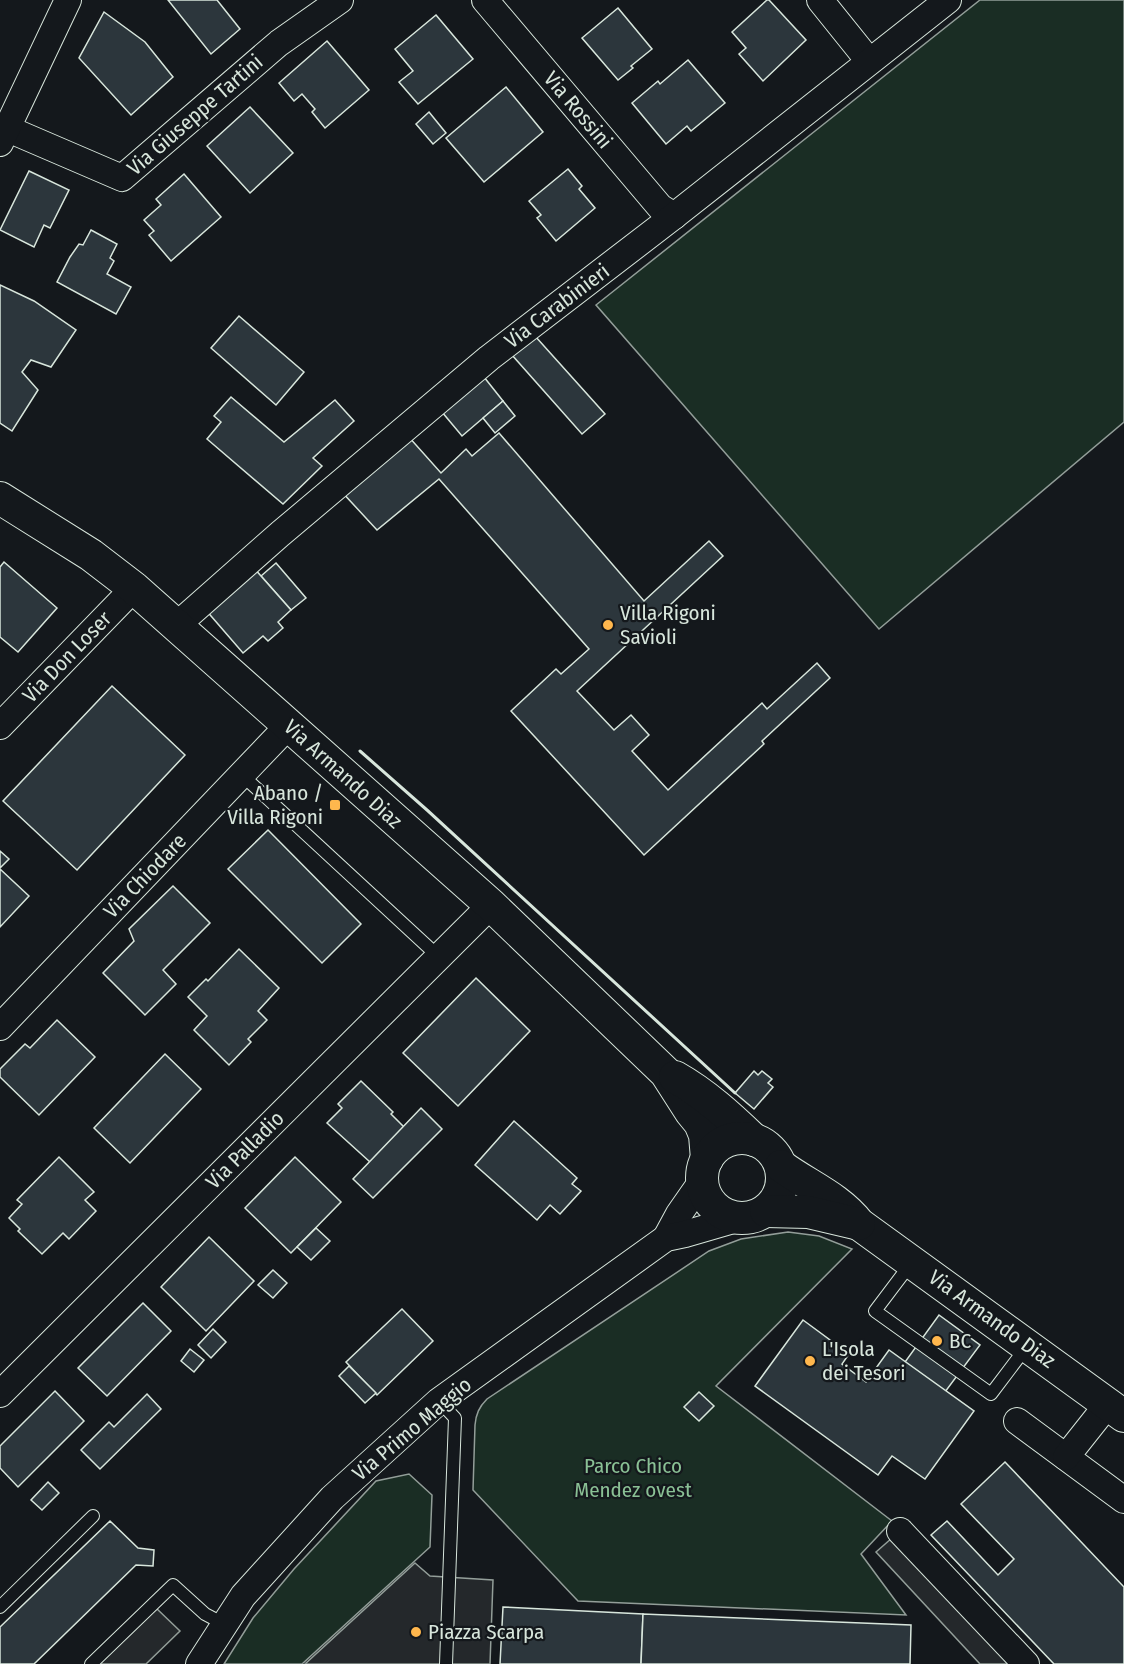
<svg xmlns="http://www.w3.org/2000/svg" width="1124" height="1664" viewBox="0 0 1124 1664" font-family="'Fira Sans Condensed',sans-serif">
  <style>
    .green { fill: #1a2d24; stroke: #939e99; stroke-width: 1.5 }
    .parking { fill: #24282b; stroke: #939e99; stroke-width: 1.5 }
    .building { fill: #2c363c; stroke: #d8e6dc; stroke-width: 1.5 }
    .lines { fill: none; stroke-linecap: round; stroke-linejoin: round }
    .service-casing { stroke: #d8e6dc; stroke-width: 14 }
    .minor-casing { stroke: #d8e6dc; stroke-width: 28 }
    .tertiary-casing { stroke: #d8e6dc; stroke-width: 34 }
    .service { stroke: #14181c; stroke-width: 12 }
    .minor { stroke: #14181c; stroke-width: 26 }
    .tertiary { stroke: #14181c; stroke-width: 32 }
    .wall { stroke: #d8e6dc; stroke-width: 3 }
    .poi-dot { fill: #ffb74d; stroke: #14181c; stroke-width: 2 }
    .labels { text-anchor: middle; stroke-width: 4.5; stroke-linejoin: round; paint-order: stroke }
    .street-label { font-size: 21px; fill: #d8e6dc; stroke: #14181c }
    .poi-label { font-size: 21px; fill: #d8e6dc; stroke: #14181c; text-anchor: start }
    .park-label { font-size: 21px; fill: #8ac095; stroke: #14181c }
  </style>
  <rect width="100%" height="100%" fill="#14181c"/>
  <g class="green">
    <polygon points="980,0 1124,0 1124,422 879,629 596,305"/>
    <path d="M 788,1232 L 819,1236 L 852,1249 L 716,1386 L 892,1521 L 861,1554 L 906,1615 L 578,1601 L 473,1490 L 475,1425 C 476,1414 479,1407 487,1399 L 709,1251 L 741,1239 Z"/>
    <polygon points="409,1474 432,1495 430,1547 302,1664 224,1664 253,1618 294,1569 376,1481"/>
  </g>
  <g class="parking">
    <polygon points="900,1531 1026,1664 980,1664 876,1552"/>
    <polygon points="415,1563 430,1576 493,1580 490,1664 305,1664"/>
    <polygon points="156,1608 180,1631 146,1664 97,1664"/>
  </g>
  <g class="building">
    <polygon points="168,0 217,0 240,29 211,54"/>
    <polygon points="767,0 769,0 806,40 763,81 739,54 746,48 732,32"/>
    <polygon points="618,8 652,49 631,66 633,68 618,80 582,38"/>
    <polygon points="104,12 145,42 173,77 131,115 79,58"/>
    <polygon points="436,15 473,59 418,104 399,82 413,71 395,49"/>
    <polygon points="327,41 369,90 325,128 312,112 315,109 302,94 294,101 279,83"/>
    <polygon points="688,60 725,103 691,131 687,126 666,144 632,103 658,81 660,84"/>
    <polygon points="506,87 543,132 484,182 446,138"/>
    <polygon points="250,107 293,153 250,193 207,146"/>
    <polygon points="429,112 446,133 433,144 416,124"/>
    <polygon points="568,169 582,186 579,189 595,208 556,241 537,218 541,215 529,201"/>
    <polygon points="29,171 69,190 50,228 44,225 34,247 0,230"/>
    <polygon points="184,174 221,217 171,261 149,235 154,231 144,220 161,205 156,199"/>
    <polygon points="91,230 117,244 110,258 114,261 107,274 131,287 116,314 57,282 70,257 79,244 83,245"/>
    <polygon points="0,285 34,301 76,330 51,367 31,360 22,372 38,390 12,431 0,423"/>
    <polygon points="239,316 304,372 276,405 211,348"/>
    <polygon points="535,336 605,414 582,434 512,355"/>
    <polygon points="484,377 503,401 462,436 442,412"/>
    <polygon points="231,397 284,442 335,400 354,421 313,458 322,466 283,504 207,439 221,422 214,416"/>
    <polygon points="503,401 515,416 495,433 483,418"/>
    <polygon points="499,433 644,601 709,541 723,556 577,691 614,730 631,715 649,735 632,751 668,790 762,703 767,709 817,663 830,678 762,741 764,744 644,855 511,711 556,669 561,674 589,649 439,479 377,530 341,491 408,436 441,473 466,449 472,456"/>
    <polygon points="4,562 57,608 18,652 0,637 0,567"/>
    <polygon points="276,563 306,598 291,610 261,576"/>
    <polygon points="254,568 291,610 278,622 283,628 268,641 263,636 243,653 205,609"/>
    <polygon points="112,686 185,755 77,870 3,801"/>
    <polygon points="268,830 361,924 322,963 228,869"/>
    <polygon points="0,851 9,859 0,868"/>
    <polygon points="0,869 29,896 0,927"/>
    <polygon points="173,886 210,923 163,970 176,984 145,1015 103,973 134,941 129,929"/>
    <polygon points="239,949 279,988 258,1011 267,1020 248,1039 251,1042 229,1065 194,1030 207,1016 188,997 206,979 208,981"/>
    <polygon points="476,978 530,1031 458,1106 403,1053"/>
    <polygon points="57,1020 95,1057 39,1115 0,1077 0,1069 25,1044 30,1048"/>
    <polygon points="165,1054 201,1089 130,1163 94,1128"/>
    <polygon points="754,1071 758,1075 762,1071 772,1079 768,1083 773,1087 754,1109 735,1093"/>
    <polygon points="361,1081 393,1112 391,1114 404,1127 370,1162 327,1123 342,1108 338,1104"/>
    <polygon points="421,1108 442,1129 373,1198 353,1179"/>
    <polygon points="514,1121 577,1178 572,1184 581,1191 560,1214 550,1205 537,1220 475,1165"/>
    <polygon points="59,1157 94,1192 85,1200 96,1211 69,1239 63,1233 42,1254 18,1231 20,1229 9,1218 22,1204 17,1200"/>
    <polygon points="295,1157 341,1202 291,1253 245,1208"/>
    <polygon points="316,1228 330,1241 311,1260 297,1247"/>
    <polygon points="209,1237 254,1281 206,1331 161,1287"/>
    <polygon points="273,1270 287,1283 273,1298 258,1285"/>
    <polygon points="143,1303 171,1331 107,1396 78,1368"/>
    <polygon points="402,1309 433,1341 377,1395 346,1362"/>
    <polygon points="939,1315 980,1345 945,1392 905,1362"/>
    <polygon points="803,1320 849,1354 842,1364 866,1382 889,1350 974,1411 925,1479 892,1456 878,1475 755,1386"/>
    <polygon points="213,1329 226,1342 211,1358 198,1345"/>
    <polygon points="190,1349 204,1360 194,1372 181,1361"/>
    <polygon points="349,1366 376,1393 365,1403 339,1376"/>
    <polygon points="55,1391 84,1421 18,1487 0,1468 0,1446"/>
    <polygon points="699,1392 714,1406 699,1421 684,1407"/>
    <polygon points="147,1394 161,1409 100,1469 81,1450 109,1422 114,1427"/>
    <polygon points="1005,1462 1124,1587 1124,1664 1054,1664 931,1535 947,1521 998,1575 1014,1559 961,1504"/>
    <polygon points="48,1482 59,1493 42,1510 31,1500"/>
    <polygon points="110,1521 138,1548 154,1550 153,1566 136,1565 34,1664 0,1664 0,1627"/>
    <polygon points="503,1607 643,1614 641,1664 500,1664"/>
    <polygon points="643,1614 911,1625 910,1664 641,1664"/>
  </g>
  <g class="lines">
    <defs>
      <g id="service">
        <polyline points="242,775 439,957"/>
        <polyline points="912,1262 875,1311 991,1394 1028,1345"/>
        <polyline points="439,1401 455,1418 446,1664"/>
        <polyline points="0,1607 93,1516"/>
        <polyline points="91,1664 173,1585 205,1614 224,1624"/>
      </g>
      <g id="minor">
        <polyline points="485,0 660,207 674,216"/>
        <polyline points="820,0 869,61"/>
        <polyline points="8,129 122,178 279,43 340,0"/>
        <polyline points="0,143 68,0"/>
        <polyline points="177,625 280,534 489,358 674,216 948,0"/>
        <polyline points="0,726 134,588"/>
        <polyline points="0,1027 289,725"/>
        <polyline points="666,1238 679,1214 702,1181"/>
        <polyline points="0,1394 491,905"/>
        <polyline points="1017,1421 1124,1500"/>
        <polyline points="1066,1457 1108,1404"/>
        <polyline points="900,1531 1026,1664"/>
        <polyline points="199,1664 243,1596 332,1498 439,1401 666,1238 685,1234 740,1218"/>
      </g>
      <g id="tertiary">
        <polyline points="0,498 91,555 134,588 491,905 666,1073 691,1112 700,1123 705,1135 707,1159"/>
        <path d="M 675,1077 C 705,1094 729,1116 754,1140"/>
        <circle cx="742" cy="1178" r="40"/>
        <path d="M 781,1166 C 808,1186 838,1197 859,1224 L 1124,1416"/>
        <polyline points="766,1211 808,1212 859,1224"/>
      </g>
    </defs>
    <use href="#service" class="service-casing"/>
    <use href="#minor" class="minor-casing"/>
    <use href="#tertiary" class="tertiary-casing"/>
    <use href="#service" class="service"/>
    <use href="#minor" class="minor"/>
    <use href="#tertiary" class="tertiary"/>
    <polyline class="wall" points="360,751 427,810 735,1093"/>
  </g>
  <g class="poi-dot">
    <circle cx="608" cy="625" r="6"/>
    <rect x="329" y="799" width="12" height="12" rx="3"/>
    <circle cx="937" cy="1341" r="6"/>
    <circle cx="810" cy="1361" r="6"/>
    <circle cx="416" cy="1632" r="6"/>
  </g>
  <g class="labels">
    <g class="street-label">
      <text transform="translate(578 110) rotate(50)" y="7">Via Rossini</text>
      <text transform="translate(195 115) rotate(-41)" y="7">Via Giuseppe Tartini</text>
      <text transform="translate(557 306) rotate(-37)" y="7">Via Carabinieri</text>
      <text transform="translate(67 657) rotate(-46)" y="7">Via Don Loser</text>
      <text transform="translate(343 774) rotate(42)" y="7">Via Armando Diaz</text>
      <text transform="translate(145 876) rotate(-46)" y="7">Via Chiodare</text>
      <text transform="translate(245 1150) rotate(-45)" y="7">Via Palladio</text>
      <text transform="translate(992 1319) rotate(36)" y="7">Via Armando Diaz</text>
      <text transform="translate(412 1429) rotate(-40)" y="7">Via Primo Maggio</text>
    </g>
    <g class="poi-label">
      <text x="620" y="620">Villa Rigoni<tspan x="620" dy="24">Savioli</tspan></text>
      <text x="323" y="800" text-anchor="end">Abano /<tspan x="323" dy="24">Villa Rigoni</tspan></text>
      <text x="949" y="1348">BC</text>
      <text x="822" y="1356">L'Isola<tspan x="822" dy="24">dei Tesori</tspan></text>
      <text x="428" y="1639">Piazza Scarpa</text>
    </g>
    <g class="park-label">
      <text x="633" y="1473">Parco Chico<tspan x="633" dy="24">Mendez ovest</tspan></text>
    </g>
  </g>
</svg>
